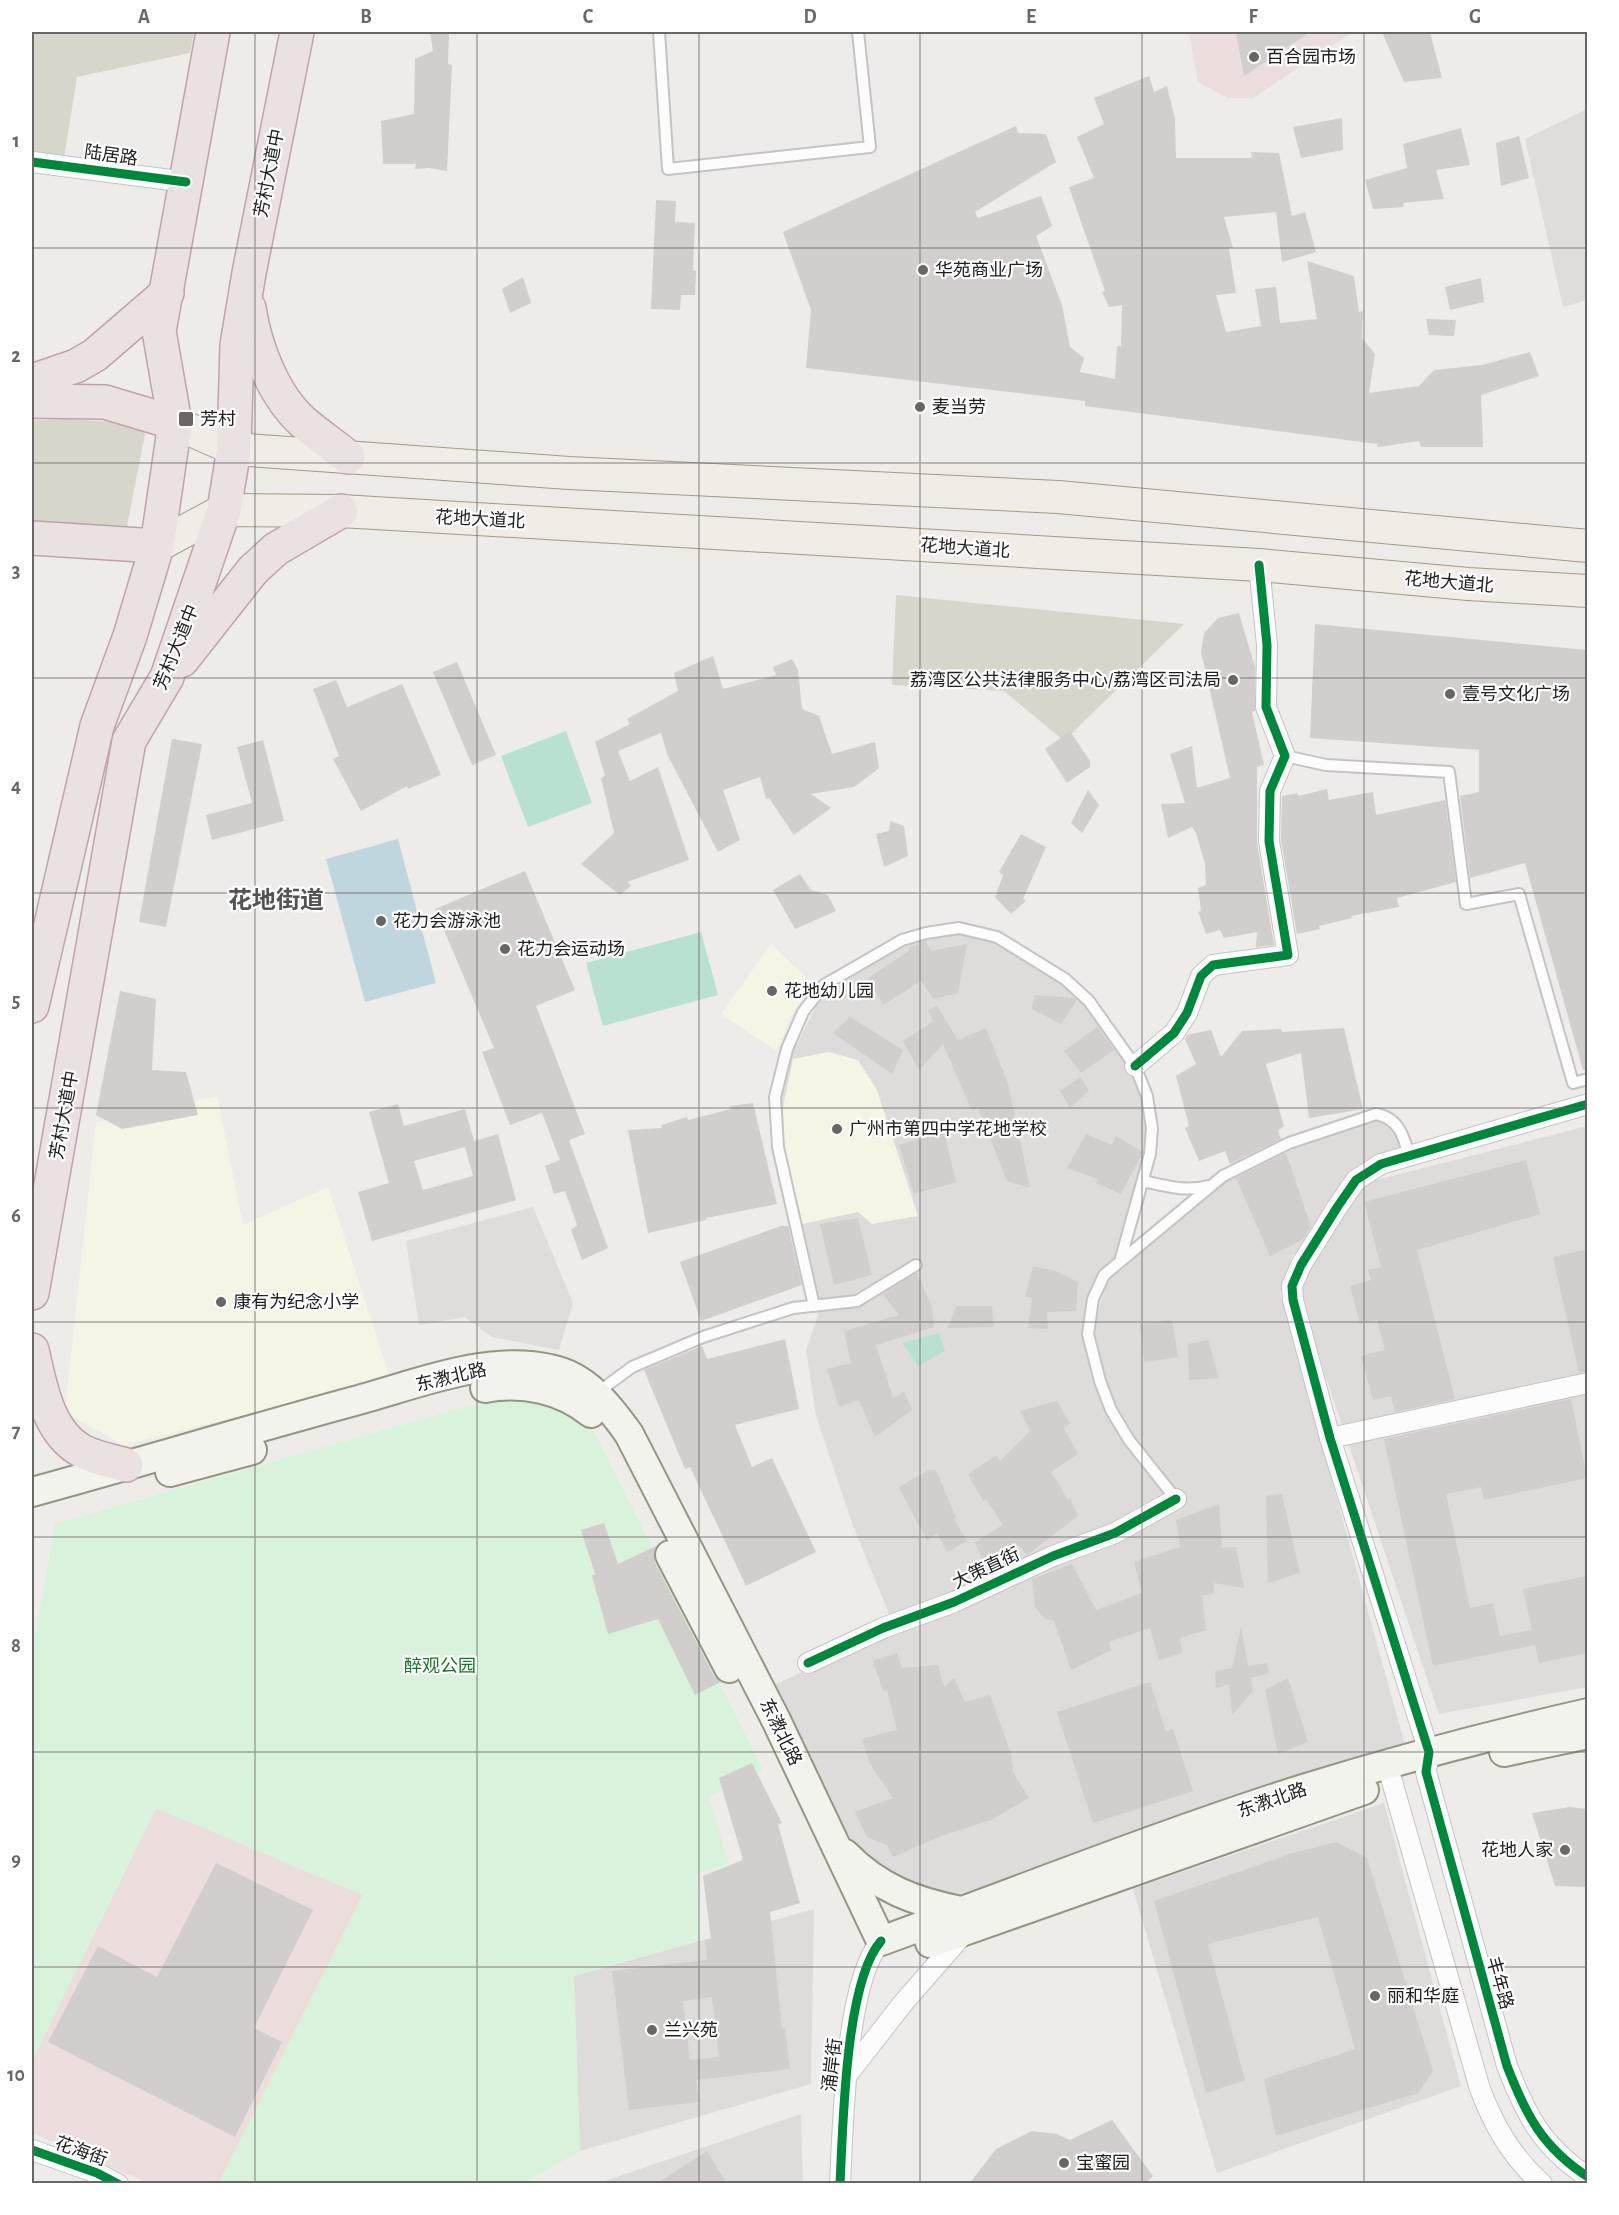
<svg xmlns="http://www.w3.org/2000/svg" width="1619" height="2215" viewBox="0 0 1619 2215" font-family="'Alegreya Sans','Noto Sans SC',sans-serif">
  <style>
    .residential { fill: #dddcda }
    .commercial { fill: #ebdedc }
    .education { fill: #f5f5e6 }
    .construction { fill: #d6d6cb }
    .park { fill: #d9f2db }
    .pitch { fill: #b8e1d2 }
    .parking { fill: #dedddc }
    .water { fill: #bfd6de }
    .building { fill: #d1cecc; fill-rule: evenodd }
    .lines { fill: none; stroke-linecap: round; stroke-linejoin: round }
    .lane-casing { stroke: #c5c4c3; stroke-width: 14 }
    .street-casing { stroke: #c5c4c3; stroke-width: 22 }
    .secondary-casing { stroke: #949682; stroke-width: 32 }
    .primary-casing { stroke: #a39b87; stroke-width: 34 }
    .highway-casing { stroke: #c1a2a9; stroke-width: 36 }
    .lane { stroke: #fcfcfc; stroke-width: 10 }
    .street { stroke: #fcfcfc; stroke-width: 20 }
    .secondary { stroke: #f2f3ec; stroke-width: 28 }
    .primary { stroke: #f1ede6; stroke-width: 32 }
    .highway { stroke: #eae1e1; stroke-width: 33 }
    .cycleway-casing { stroke: #fff; stroke-width: 13 }
    .cycleway { stroke: #00873e; stroke-width: 9 }
    .grid { fill: none; stroke: #686766; stroke-width: 1.5; stroke-opacity: 0.55 }
    .poi-dot { fill: #686766; stroke: #fff; stroke-width: 2 }
    .labels { text-anchor: middle; stroke-width: 4.5; stroke-linejoin: round; paint-order: stroke }
    .poi-label { font-size: 18px; fill: #202020; stroke: #fff; text-anchor: start }
    .street-label { font-size: 18px; fill: #202020; stroke: #fff }
    .park-label { font-size: 18px; fill: #157723; stroke: #fff }
    .district-label { font-size: 24px; font-weight: bold; fill: #535353; stroke: #fff }
    .neatline { fill: none; stroke: #686766; stroke-width: 2 }
    .grid-label { font-size: 20px; text-anchor: middle; font-weight: bold; fill: #686766 }
  </style>
  <rect width="100%" height="100%" fill="#eeece9"/>
  <g class="residential">
    <polygon points="963,932 987,939 1009,949 1064,982 1083,1001 1132,1067 1143,1097 1147,1134 1145,1157 1118,1254 1100,1271 1091,1290 1086,1323 1115,1424 1132,1453 1170,1498 1121,1524 892,1621 853,1526 816,1416 806,1350 818,1315 780,1142 779,1099 789,1060 819,1001 842,983 901,947 924,937"/>
    <polygon points="1381,1117 1399,1134 1404,1154 1345,1188 1587,1126 1587,1687 1439,1714 1298,1294 1316,1235 1292,1256 1280,1293 1405,1745 969,1894 936,1893 901,1879 858,1852 769,1687 1185,1500 1143,1451 1108,1396 1093,1331 1107,1281 1120,1265 1229,1179 1264,1160"/>
    <polygon points="1384,1803 1461,2086 1217,2173 1133,1889"/>
    <polygon points="814,1909 811,2084 580,2151 574,1976"/>
    <polygon points="801,2114 803,2183 600,2184 602,2182"/>
  </g>
  <g class="commercial">
    <polygon points="1189,32 1353,32 1253,98 1228,98 1198,82"/>
    <polygon points="156,1808 363,1895 219,2183 148,2183 32,2133 32,2061"/>
  </g>
  <g class="education">
    <polygon points="771,944 813,984 790,1018 777,1051 721,1014"/>
    <polygon points="829,1052 858,1060 877,1090 918,1216 872,1224 858,1212 802,1224 784,1151 783,1107 793,1059"/>
    <polygon points="217,1096 243,1225 328,1187 390,1378 123,1445 65,1412 96,1123"/>
  </g>
  <g class="construction">
    <polygon points="32,32 194,32 190,53 77,77 61,177 32,168"/>
    <polygon points="67,419 147,424 127,526 32,522 32,420"/>
    <polygon points="896,595 1184,624 1064,741 1004,691 892,685"/>
  </g>
  <polygon class="park" points="514,1393 591,1425 763,1770 709,1797 729,1864 697,1873 700,1940 574,1976 580,2151 524,2183 219,2183 363,1895 156,1808 32,2061 32,1655 55,1524"/>
  <g class="pitch">
    <polygon points="566,731 592,803 528,827 501,756"/>
    <polygon points="701,932 718,995 603,1026 586,963"/>
    <polygon points="939,1333 945,1351 918,1366 902,1343"/>
  </g>
  <g class="parking">
    <polygon points="1587,109 1587,300 1563,307 1525,139"/>
    <polygon points="533,1207 573,1303 559,1350 492,1337 465,1317 419,1325 406,1241"/>
  </g>
  <polygon class="water" points="398,839 436,983 365,1002 326,859"/>
  <g class="building">
    <polygon points="430,32 449,32 448,64 452,65 447,171 429,168 415,169 416,164 383,164 381,121 414,114 415,59 433,51"/>
    <polygon points="1236,32 1310,32 1244,76"/>
    <polygon points="1382,32 1430,32 1442,78 1404,82"/>
    <polygon points="1149,76 1154,92 1167,86 1175,119 1176,158 1252,158 1251,152 1279,153 1292,216 1305,212 1316,252 1282,262 1276,212 1224,217 1233,248 1229,248 1236,293 1216,295 1226,332 1261,326 1255,289 1276,287 1280,323 1317,319 1307,261 1354,276 1359,312 1363,311 1362,338 1375,354 1369,393 1419,386 1434,370 1482,365 1530,352 1539,376 1481,395 1483,447 1421,447 1419,441 1378,447 1377,444 1085,406 1085,401 806,368 811,310 783,232 1016,126 1018,133 1046,134 1056,162 975,212 978,218 1041,196 1052,226 1036,236 1062,305 1070,347 1084,358 1080,372 1115,379 1117,346 1121,346 1122,305 1109,307 1102,292 1105,291 1069,187 1094,178 1077,137 1104,124 1094,98"/>
    <polygon points="1342,118 1343,150 1301,158 1293,127"/>
    <polygon points="1461,128 1470,165 1436,170 1444,199 1403,203 1404,207 1373,209 1365,180 1407,168 1403,144"/>
    <polygon points="1519,136 1529,178 1501,186 1496,143"/>
    <polygon points="656,200 676,201 675,222 695,223 693,270 696,271 695,295 681,295 680,310 651,309"/>
    <polygon points="523,277 531,303 510,313 502,289"/>
    <polygon points="1481,278 1484,302 1450,310 1445,287"/>
    <polygon points="1426,319 1456,320 1454,336 1429,335"/>
    <polygon points="1239,613 1255,667 1255,711 1252,712 1264,765 1257,767 1257,843 1274,945 1256,947 1257,932 1224,938 1220,930 1206,934 1198,912 1201,911 1198,888 1206,885 1205,864 1196,833 1192,827 1168,838 1161,804 1185,803 1170,754 1192,746 1197,788 1230,778 1201,652 1204,633 1218,618"/>
    <polygon points="1315,624 1587,650 1587,1070 1583,1070 1525,863 1470,878 1460,796 1479,792 1479,750 1310,738"/>
    <polygon points="713,656 723,689 776,675 773,667 792,659 798,670 802,709 819,716 832,754 875,742 879,768 854,787 811,794 831,808 794,835 769,798 766,799 760,777 723,790 740,840 718,852 667,754 661,733 618,751 630,781 658,767 689,860 627,882 631,886 620,895 581,864 614,833 601,778 605,776 595,742 630,724 627,719 678,691 674,673"/>
    <polygon points="457,662 496,755 472,765 433,672"/>
    <polygon points="336,680 347,707 402,684 441,775 408,789 407,786 361,811 333,759 339,756 313,689"/>
    <polygon points="1070,731 1090,761 1090,767 1067,783 1045,749"/>
    <polygon points="172,739 202,744 166,927 139,922"/>
    <polygon points="263,740 284,821 212,840 206,815 252,803 237,747"/>
    <polygon points="1327,789 1329,800 1373,792 1376,815 1445,800 1456,882 1397,898 1399,907 1351,916 1352,918 1319,926 1320,929 1297,934 1281,840 1282,796 1298,793 1298,796"/>
    <polygon points="1088,790 1099,805 1082,833 1071,823"/>
    <polygon points="890,821 904,826 908,856 884,867 876,834 889,831"/>
    <polygon points="1021,834 1046,847 1023,899 1026,901 1011,914 995,897 1003,875 999,872"/>
    <polygon points="525,871 575,990 536,1006 585,1134 569,1140 608,1248 582,1260 571,1230 577,1225 565,1191 554,1194 545,1166 560,1160 542,1113 510,1125 482,1052 494,1048 435,909"/>
    <polygon points="800,874 811,890 828,895 836,911 795,929 773,890"/>
    <polygon points="925,941 931,951 967,944 958,993 934,999 921,981 883,1005 868,978 909,951 909,948"/>
    <polygon points="120,991 156,999 152,1070 186,1072 198,1115 122,1129 96,1115"/>
    <polygon points="1034,995 1074,998 1077,1000 1061,1024 1032,1009"/>
    <polygon points="937,1006 958,1040 986,1028 1008,1084 1030,1188 1007,1181 978,1107 972,1111 943,1044 919,1070 903,1041 933,1021 928,1010"/>
    <polygon points="850,1017 903,1050 892,1074 833,1033"/>
    <polygon points="1097,1027 1114,1050 1081,1073 1064,1051"/>
    <polygon points="1344,1028 1363,1109 1309,1118 1301,1053 1266,1064 1284,1126 1278,1131 1281,1139 1230,1164 1225,1151 1199,1161 1185,1128 1189,1126 1176,1076 1196,1064 1185,1039 1187,1035 1211,1030 1221,1057 1242,1031 1281,1029 1282,1032"/>
    <polygon points="1080,1077 1089,1091 1070,1108 1060,1091"/>
    <polygon points="753,1103 777,1204 706,1218 706,1220 648,1233 628,1130 662,1128 661,1125 687,1117 688,1120 731,1109 730,1106"/>
    <path d="M 398,1104 L 404,1126 L 465,1109 L 474,1141 L 498,1134 L 516,1200 L 372,1241 L 358,1192 L 389,1183 L 369,1112 ZM 465,1147 L 473,1176 L 423,1190 L 414,1161 Z"/>
    <polygon points="944,1132 956,1182 914,1194 899,1145"/>
    <polygon points="1086,1134 1112,1145 1116,1136 1143,1152 1121,1194 1096,1183 1098,1179 1067,1168"/>
    <polygon points="1286,1153 1311,1227 1302,1240 1270,1256 1236,1178"/>
    <polygon points="1526,1160 1540,1214 1417,1250 1455,1399 1395,1412 1391,1396 1373,1400 1361,1356 1385,1350 1377,1320 1360,1324 1350,1286 1371,1280 1368,1270 1381,1267 1364,1202"/>
    <polygon points="858,1218 872,1275 834,1285 820,1224"/>
    <polygon points="781,1226 788,1226 802,1285 701,1321 680,1262"/>
    <polygon points="1587,1249 1587,1371 1579,1373 1553,1257"/>
    <polygon points="1033,1266 1056,1271 1078,1282 1076,1311 1047,1312 1048,1329 1028,1328 1032,1298 1025,1297"/>
    <polygon points="917,1273 932,1307 934,1327 876,1345 893,1398 904,1392 912,1410 875,1437 859,1400 839,1407 827,1369 851,1363 844,1331 899,1315 883,1294"/>
    <polygon points="956,1306 992,1306 994,1327 948,1328"/>
    <polygon points="1172,1320 1178,1357 1144,1362 1140,1324"/>
    <polygon points="785,1339 799,1409 735,1425 752,1467 772,1458 816,1552 746,1586 690,1467 685,1469 644,1370 702,1346 707,1359"/>
    <polygon points="1208,1340 1219,1378 1189,1380 1188,1344"/>
    <polygon points="1571,1399 1587,1478 1484,1500 1481,1487 1446,1494 1470,1608 1493,1603 1500,1636 1532,1630 1523,1589 1587,1576 1587,1653 1539,1663 1535,1645 1433,1666 1384,1439"/>
    <polygon points="1057,1401 1070,1424 1064,1428 1078,1454 1051,1472 1068,1500 1070,1498 1078,1516 1027,1555 1019,1545 984,1563 975,1542 1003,1525 986,1499 983,1501 968,1474 997,1455 1000,1461 1030,1431 1020,1411"/>
    <polygon points="929,1470 936,1470 956,1518 954,1519 967,1541 947,1552 937,1533 927,1541 899,1487"/>
    <polygon points="1282,1494 1300,1573 1268,1583 1266,1496"/>
    <polygon points="1219,1504 1222,1548 1236,1547 1244,1588 1214,1583 1214,1593 1202,1596 1206,1630 1180,1638 1182,1653 1159,1660 1150,1628 1109,1642 1111,1650 1071,1670 1054,1621 1045,1619 1035,1607 1032,1579 1072,1564 1096,1610 1142,1593 1134,1562 1180,1547 1176,1520"/>
    <polygon points="604,1523 618,1564 656,1546 654,1554 655,1563 714,1676 721,1682 695,1695 658,1619 608,1634 592,1576 595,1574 581,1530"/>
    <polygon points="1241,1627 1248,1666 1267,1663 1269,1673 1251,1678 1253,1691 1232,1715 1229,1684 1216,1688 1215,1671 1232,1668"/>
    <polygon points="897,1653 902,1668 938,1665 944,1687 954,1678 965,1702 990,1695 1011,1754 1013,1772 1029,1798 991,1820 941,1836 893,1857 887,1845 867,1837 855,1812 893,1798 870,1764 862,1739 897,1730 887,1690 883,1691 873,1661"/>
    <polygon points="1288,1678 1308,1742 1278,1754 1265,1690"/>
    <polygon points="1150,1682 1166,1732 1173,1729 1193,1791 1093,1823 1057,1712"/>
    <path d="M 752,1763 L 782,1823 L 778,1825 L 800,1903 L 770,1912 L 782,2029 L 785,2028 L 790,2069 L 696,2080 L 699,2102 L 629,2110 L 612,1971 L 707,1960 L 705,1940 L 711,1939 L 703,1876 L 743,1860 L 719,1778 ZM 712,1997 L 719,2057 L 690,2060 L 683,2001 Z"/>
    <polygon points="1570,1807 1587,1809 1587,1887 1555,1886 1532,1813"/>
    <polygon points="1336,1842 1367,1858 1433,2071 1418,2093 1276,2136 1264,2079 1355,2049 1318,1917 1208,1944 1245,2080 1206,2093 1154,1901 1290,1854"/>
    <polygon points="216,1863 313,1910 254,2028 282,2042 235,2137 48,2042 98,1946 157,1977"/>
    <polygon points="1112,2120 1153,2176 1145,2184 969,2184 996,2149 1032,2131 1057,2134 1070,2140"/>
    <polygon points="707,2151 727,2184 656,2184"/>
  </g>
  <g class="lines">
    <defs>
      <g id="lane">
        <polyline points="659,32 668,169 870,147 858,32"/>
        <polyline points="1285,756 1326,765 1449,772 1466,904 1519,894 1573,1083 1588,1079"/>
        <path d="M 1143,1181 C 1165,1186 1186,1192 1208,1186"/>
        <polyline points="814,1306 778,1147 775,1097 787,1049 803,1012 824,985 902,940 926,933 959,928 997,937 1065,979 1089,1001 1135,1066 1147,1096 1152,1128 1150,1154 1121,1258"/>
        <polyline points="597,1393 632,1367 703,1337 793,1308 857,1301 916,1265"/>
        <path d="M 1176,1499 L 1129,1440 L 1111,1410 L 1100,1381 L 1088,1334 L 1093,1299 L 1104,1275 L 1223,1176 L 1289,1143 L 1376,1114 C 1399,1118 1404,1137 1409,1156"/>
      </g>
      <g id="street">
        <polyline points="32,162 186,182"/>
        <polyline points="1135,1066 1174,1033 1187,1013 1201,976 1213,965 1288,955 1269,841 1270,791 1285,756 1266,707 1267,645 1259,565"/>
        <path d="M 1588,1104 L 1381,1164 L 1356,1180 L 1338,1206 L 1301,1265 L 1292,1286 L 1293,1300 L 1330,1438 L 1429,1752 L 1426,1772 L 1507,2066 C 1526,2115 1542,2147 1588,2177"/>
        <polyline points="1330,1438 1588,1383"/>
        <polyline points="808,1663 883,1628 954,1602 1053,1556 1115,1533 1176,1499"/>
        <path d="M 1387,1764 L 1480,2089 C 1494,2126 1512,2157 1542,2184"/>
        <polyline points="847,2075 904,2002 966,1931"/>
        <polyline points="32,2150 97,2173 118,2184"/>
        <path d="M 840,2184 C 843,2127 845,1982 881,1941"/>
      </g>
      <g id="secondary">
        <path d="M 485,1388 C 523,1381 561,1389 591,1413"/>
        <polyline points="170,1472 252,1450"/>
        <path d="M 32,1492 C 138,1463 244,1431 351,1402 C 413,1386 486,1354 550,1369 C 586,1376 609,1406 629,1434 L 776,1720 L 881,1941 C 1022,1890 1161,1834 1303,1789 C 1397,1760 1492,1735 1588,1713"/>
        <polyline points="670,1555 729,1668"/>
        <polyline points="1504,1752 1588,1734"/>
        <path d="M 845,1854 C 878,1888 915,1902 961,1911"/>
        <polyline points="930,1943 1364,1790"/>
      </g>
      <g id="primary">
        <polyline points="175,423 234,449 569,473 1058,497 1588,546"/>
        <polyline points="157,546 224,510 341,511 1259,565 1468,584 1588,591"/>
      </g>
      <g id="highway">
        <path d="M 249,308 C 255,347 273,395 303,422 C 317,434 333,445 348,457"/>
        <polyline points="32,381 76,366 95,355 167,293"/>
        <polyline points="32,401 105,402 175,423"/>
        <polyline points="32,538 157,546"/>
        <polyline points="182,660 253,570 276,549 341,511"/>
        <polyline points="32,1006 97,726 130,636 157,546 175,423 159,331 213,32"/>
        <polyline points="32,1293 129,741 167,677 224,510 234,449 237,345 249,273 297,32"/>
        <path d="M 32,1350 C 40,1384 47,1432 82,1451 C 95,1458 112,1461 126,1465"/>
      </g>
    </defs>
    <use href="#lane" class="lane-casing"/>
    <use href="#street" class="street-casing"/>
    <use href="#secondary" class="secondary-casing"/>
    <use href="#primary" class="primary-casing"/>
    <use href="#highway" class="highway-casing"/>
    <use href="#lane" class="lane"/>
    <use href="#street" class="street"/>
    <use href="#secondary" class="secondary"/>
    <use href="#primary" class="primary"/>
    <use href="#highway" class="highway"/>
    <defs>
      <g id="cycleway">
        <polyline points="32,162 186,182"/>
        <polyline points="1135,1066 1174,1033 1187,1013 1201,976 1213,965 1288,955 1269,841 1270,791 1285,756 1266,707 1267,645 1259,565"/>
        <path d="M 1588,1104 L 1381,1164 L 1356,1180 L 1338,1206 L 1301,1265 L 1292,1286 L 1293,1300 L 1330,1438 L 1429,1752 L 1426,1772 L 1507,2066 C 1526,2115 1542,2147 1588,2177"/>
        <polyline points="808,1663 883,1628 954,1602 1053,1556 1115,1533 1176,1499"/>
        <polyline points="32,2150 97,2173 118,2184"/>
        <path d="M 840,2184 C 843,2127 845,1982 881,1941"/>
      </g>
    </defs>
    <use href="#cycleway" class="cycleway-casing"/>
    <use href="#cycleway" class="cycleway"/>
  </g>
  <path class="grid" d="M 255,32 L 255,2184M 477,32 L 477,2184M 699,32 L 699,2184M 920,32 L 920,2184M 1142,32 L 1142,2184M 1364,32 L 1364,2184M 32,248 L 1588,248M 32,463 L 1588,463M 32,678 L 1588,678M 32,893 L 1588,893M 32,1108 L 1588,1108M 32,1322 L 1588,1322M 32,1537 L 1588,1537M 32,1752 L 1588,1752M 32,1967 L 1588,1967"/>
  <g class="poi-dot">
    <circle cx="1254" cy="57" r="6"/>
    <circle cx="923" cy="270" r="6"/>
    <circle cx="920" cy="407" r="6"/>
    <rect x="178" y="411" width="16" height="16" rx="3"/>
    <circle cx="1233" cy="680" r="6"/>
    <circle cx="1450" cy="694" r="6"/>
    <circle cx="381" cy="921" r="6"/>
    <circle cx="505" cy="949" r="6"/>
    <circle cx="772" cy="991" r="6"/>
    <circle cx="837" cy="1129" r="6"/>
    <circle cx="221" cy="1302" r="6"/>
    <circle cx="1565" cy="1850" r="6"/>
    <circle cx="1375" cy="1996" r="6"/>
    <circle cx="652" cy="2030" r="6"/>
    <circle cx="1064" cy="2163" r="6"/>
  </g>
  <g class="labels">
    <g class="poi-label">
      <text x="1266" y="63">百合园市场</text>
      <text x="935" y="276">华苑商业广场</text>
      <text x="932" y="413">麦当劳</text>
      <text x="200" y="425">芳村</text>
      <text x="1221" y="686" text-anchor="end">荔湾区公共法律服务中心/荔湾区司法局</text>
      <text x="1462" y="700">壹号文化广场</text>
      <text x="393" y="927">花力会游泳池</text>
      <text x="517" y="955">花力会运动场</text>
      <text x="784" y="997">花地幼儿园</text>
      <text x="849" y="1135">广州市第四中学花地学校</text>
      <text x="233" y="1308">康有为纪念小学</text>
      <text x="1553" y="1856" text-anchor="end">花地人家</text>
      <text x="1387" y="2002">丽和华庭</text>
      <text x="664" y="2036">兰兴苑</text>
      <text x="1076" y="2169">宝蜜园</text>
    </g>
    <g class="street-label">
      <text transform="translate(111 155) rotate(8)" y="6">陆居路</text>
      <text transform="translate(269 173) rotate(-79)" y="6">芳村大道中</text>
      <text transform="translate(480 519) rotate(3)" y="6">花地大道北</text>
      <text transform="translate(965 548) rotate(4)" y="6">花地大道北</text>
      <text transform="translate(1449 582) rotate(5)" y="6">花地大道北</text>
      <text transform="translate(176 647) rotate(-68)" y="6">芳村大道中</text>
      <text transform="translate(64 1115) rotate(-80)" y="6">芳村大道中</text>
      <text transform="translate(451 1377) rotate(-13)" y="6">东漖北路</text>
      <text transform="translate(986 1568) rotate(-25)" y="6">大策直街</text>
      <text transform="translate(781 1732) rotate(64)" y="6">东漖北路</text>
      <text transform="translate(1272 1800) rotate(-19)" y="6">东漖北路</text>
      <text transform="translate(1500 1983) rotate(74)" y="6">丰年路</text>
      <text transform="translate(832 2065) rotate(-83)" y="6">涌岸街</text>
      <text transform="translate(81 2151) rotate(20)" y="6">花海街</text>
    </g>
    <g class="park-label">
      <text x="440" y="1672">醉观公园</text>
    </g>
    <g class="district-label">
      <text x="276" y="908">花地街道</text>
    </g>
  </g>
  <rect width="1619" height="2215" fill="none" stroke="#ffffff" stroke-width="66"/>
  <rect x="33" y="33" width="1553" height="2149" class="neatline"/>
  <g class="grid-label">
    <text x="144" y="23">A</text>
    <text x="366" y="23">B</text>
    <text x="588" y="23">C</text>
    <text x="810" y="23">D</text>
    <text x="1031" y="23">E</text>
    <text x="1253" y="23">F</text>
    <text x="1475" y="23">G</text>
    <text x="16" y="147">1</text>
    <text x="16" y="362">2</text>
    <text x="16" y="577">3</text>
    <text x="16" y="792">4</text>
    <text x="16" y="1007">5</text>
    <text x="16" y="1222">6</text>
    <text x="16" y="1437">7</text>
    <text x="16" y="1652">8</text>
    <text x="16" y="1866">9</text>
    <text x="16" y="2081">10</text>
  </g>
</svg>
